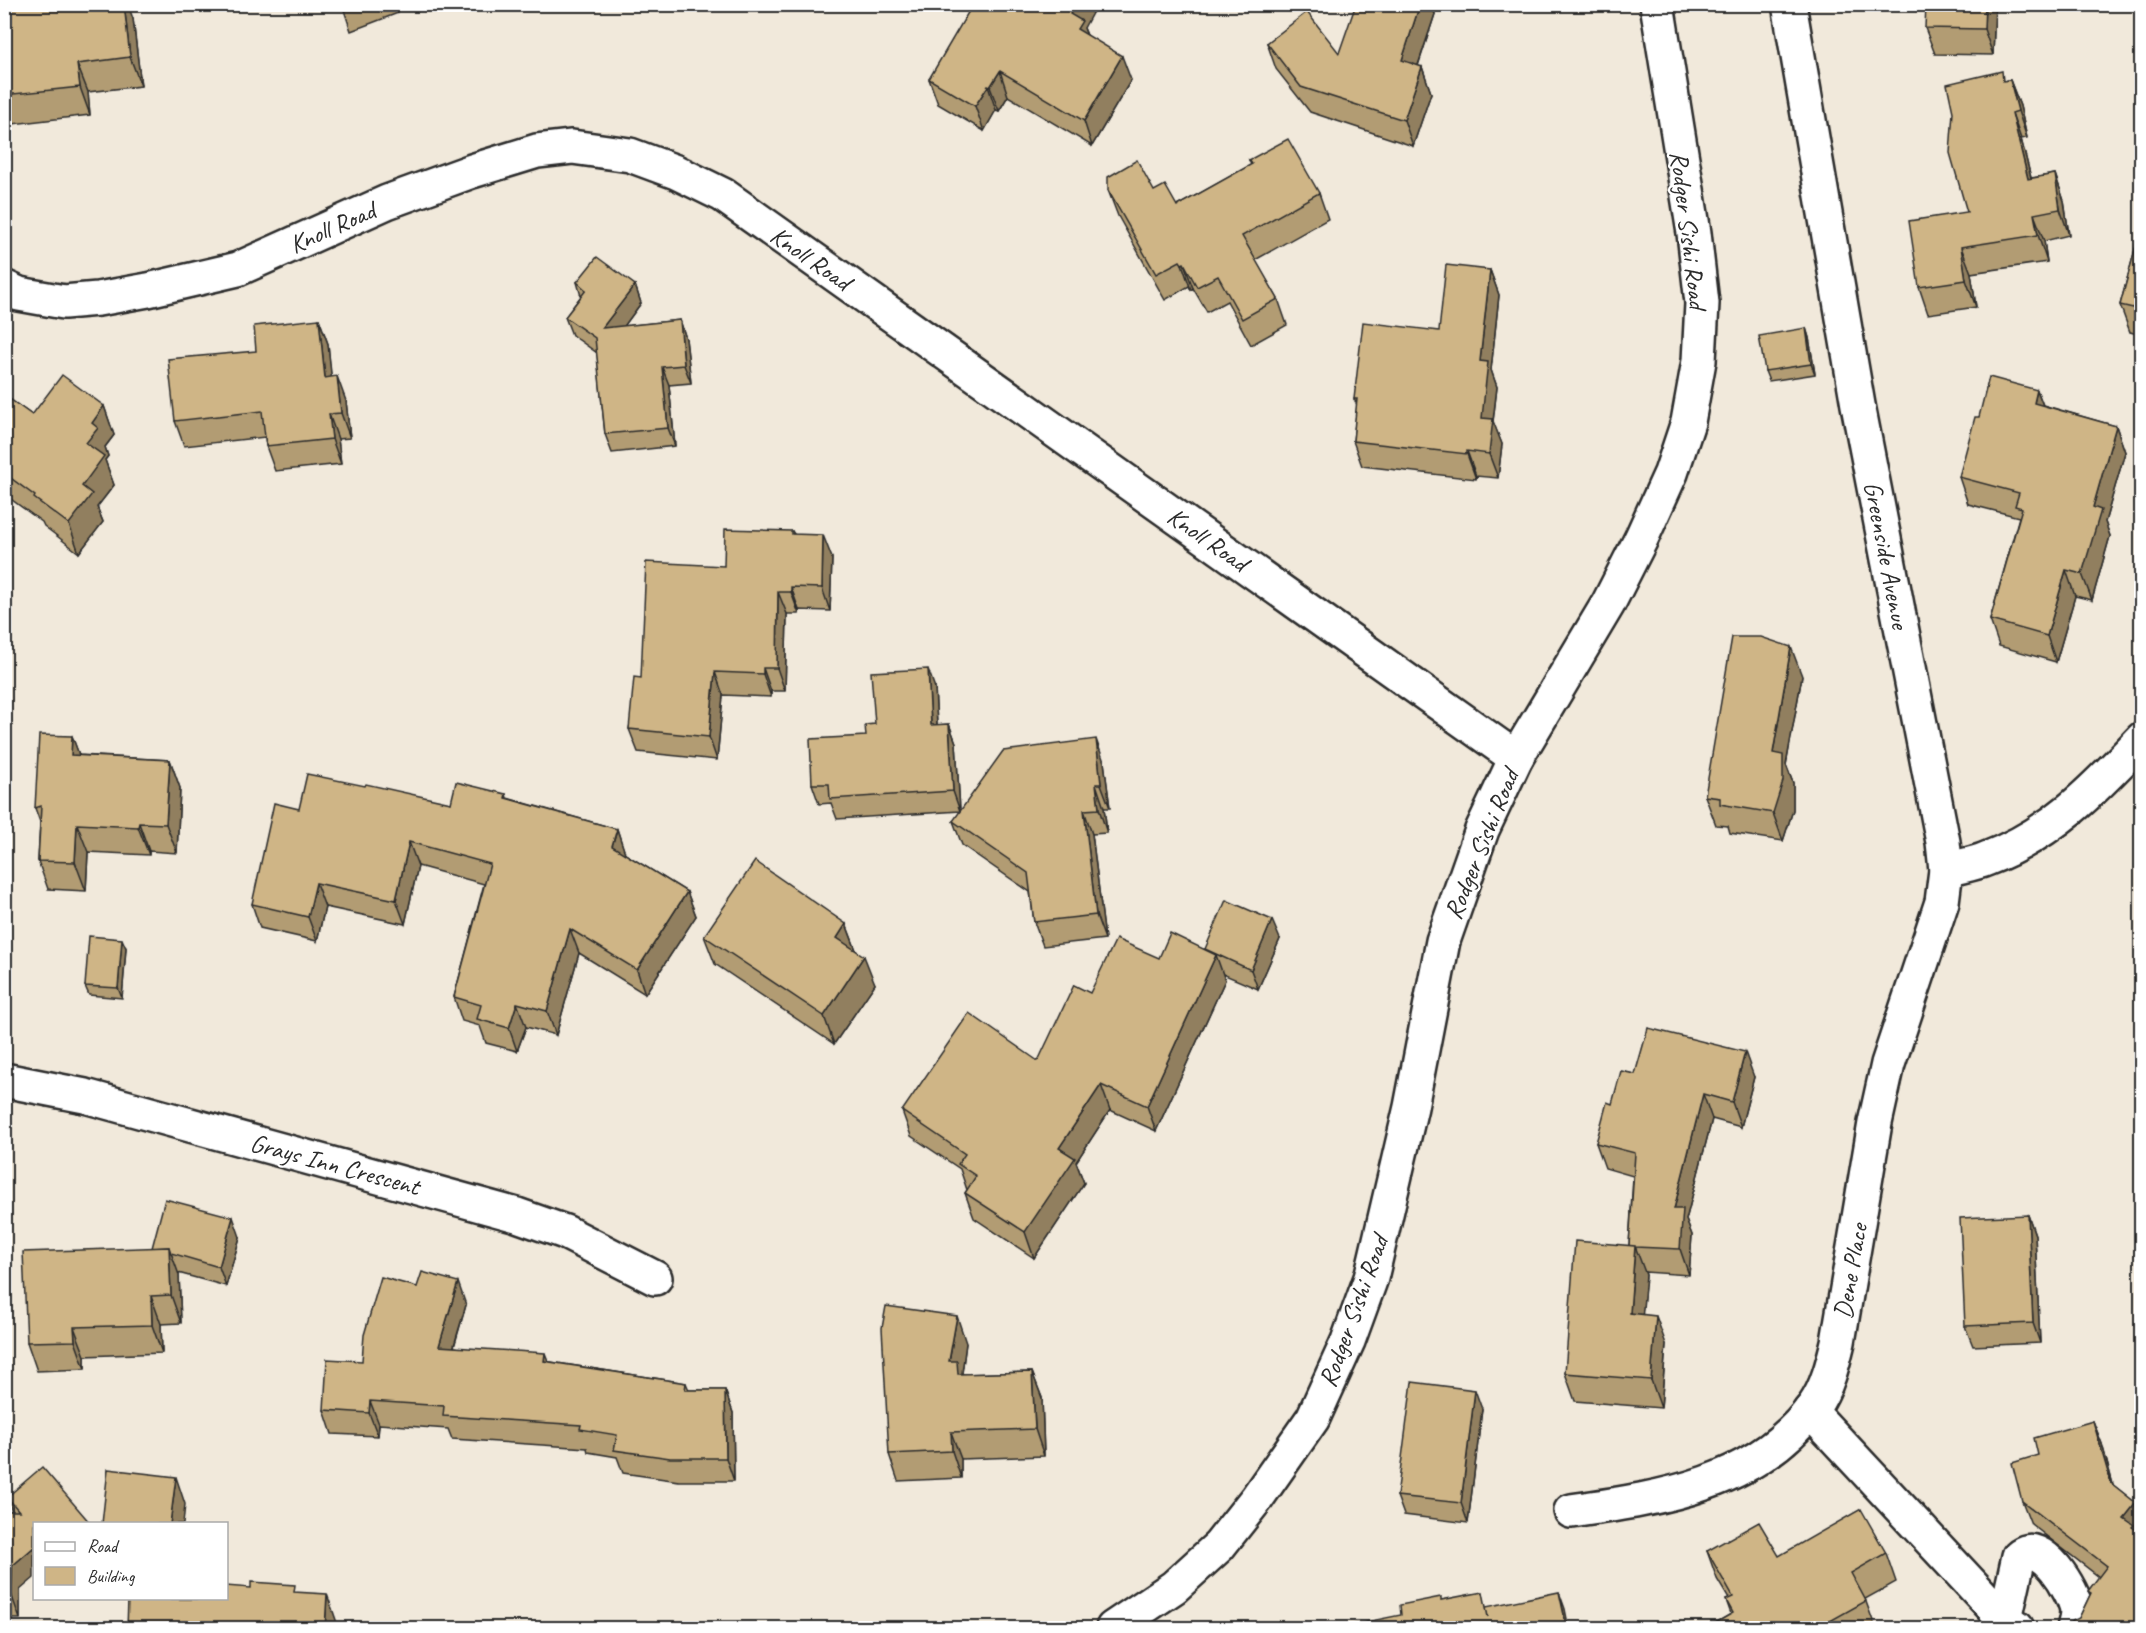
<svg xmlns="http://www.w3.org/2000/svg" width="2146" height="1633" viewBox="0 0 2146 1633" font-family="Caveat,sans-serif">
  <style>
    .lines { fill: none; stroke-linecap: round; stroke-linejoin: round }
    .minor-casing { stroke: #2b2b2b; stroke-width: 38 }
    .secondary-casing { stroke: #2b2b2b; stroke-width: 38 }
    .minor { stroke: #fff; stroke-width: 33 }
    .secondary { stroke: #fff; stroke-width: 33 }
    .wall { fill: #b29c73; stroke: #2b2b2b; stroke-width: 1.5 }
    .shaded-wall { fill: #917f5e; stroke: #2b2b2b; stroke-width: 1.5 }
    .building { fill: #cfb586; stroke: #2b2b2b; stroke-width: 1.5 }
    .labels { text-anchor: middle; stroke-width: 4.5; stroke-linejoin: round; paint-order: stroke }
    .street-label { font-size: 26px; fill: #2b2b2b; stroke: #fff }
  </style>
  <rect width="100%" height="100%" fill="#f1e9db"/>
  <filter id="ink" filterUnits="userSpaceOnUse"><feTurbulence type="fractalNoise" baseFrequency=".0167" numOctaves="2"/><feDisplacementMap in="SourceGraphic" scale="12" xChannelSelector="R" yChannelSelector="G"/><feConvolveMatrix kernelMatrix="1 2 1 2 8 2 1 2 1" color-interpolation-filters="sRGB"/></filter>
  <g filter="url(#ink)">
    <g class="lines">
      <defs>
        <g id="minor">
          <polyline points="4,287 19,294 64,302 98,299 148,290 238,269 387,202 472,171 537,151 572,147 630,155 676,172 723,195 1516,758"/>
          <path d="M 1946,870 C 1960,866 1974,864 1986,859 C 2052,834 2095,789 2142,739"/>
          <polyline points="4,1080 85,1096 517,1215 565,1232 655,1278"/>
          <polyline points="1810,1411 2005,1620 2017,1628"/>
          <path d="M 1571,1511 C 1661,1498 1756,1485 1814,1406 C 1827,1388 1833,1363 1838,1342 L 1875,1123 L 1888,1064 L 1942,902 L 1946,870 L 1943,842 L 1858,405 L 1789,4"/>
          <path d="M 2005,1620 L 2019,1556 C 2041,1535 2074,1591 2077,1610 C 2077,1617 2076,1622 2074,1628"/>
        </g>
        <polyline id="secondary" points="1113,1628 1174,1587 1219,1546 1257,1498 1313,1418 1348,1341 1371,1278 1411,1107 1443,941 1482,830 1516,758 1608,604 1641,539 1671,473 1688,422 1699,361 1702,303 1694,233 1657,4"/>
      </defs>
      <use href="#minor" class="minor-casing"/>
      <use href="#secondary" class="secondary-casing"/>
      <use href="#minor" class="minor"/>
      <use href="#secondary" class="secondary"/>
    </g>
    <g class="wall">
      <polygon points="4,4 133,19 141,86 88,92 90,115 4,125"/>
      <polygon points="342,4 395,4 398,13 351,31"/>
      <polygon points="1995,4 1993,55 1935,54 1925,28"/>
      <polygon points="1435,14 1418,66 1422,67 1431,93 1413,146 1310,112 1276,69 1267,43 1339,53"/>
      <polygon points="1084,28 1087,35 1131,80 1092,146 1008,96 999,111 996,110 984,131 938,104 929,79"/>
      <polygon points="2006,80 2010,80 2020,106 2027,138 2021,139 2031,178 2055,174 2064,201 2069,235 2044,241 2047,262 1971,273 1976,307 1928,314 1919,287 1967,212"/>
      <polygon points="1249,160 1319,193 1328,219 1255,260 1278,299 1287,325 1251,345 1227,301 1207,312 1193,288 1191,290 1189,286 1165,300 1118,216 1108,190 1154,191 1177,206 1251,165"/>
      <polygon points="2142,224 2142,335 2130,332 2120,305"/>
      <polygon points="1490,270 1499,295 1491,370 1497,387 1493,422 1502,444 1498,478 1476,476 1476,479 1362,466 1353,441 1357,405 1354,399 1439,331"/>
      <polygon points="577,282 635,285 641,303 624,326 680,320 686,339 691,383 669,385 675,446 612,453 605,434 597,353 572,335 565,317 581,296"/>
      <polygon points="319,319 328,344 331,377 346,401 350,438 338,439 341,464 275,471 266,446 265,437 184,446 175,421 256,351"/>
      <polygon points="1806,328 1809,338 1815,374 1769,381 1765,371"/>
      <polygon points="2037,390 2043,405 2116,426 2125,452 2105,522 2110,536 2092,600 2075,596 2056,662 1999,646 1990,620 2019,517 1968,504 1959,477 1979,417"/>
      <polygon points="4,395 32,415 104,406 114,435 105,447 108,456 105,460 114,485 97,507 103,522 79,553 44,526 42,522 4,494"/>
      <polygon points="792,531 794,534 832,558 830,611 799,610 799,614 787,614 785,691 771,691 771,697 723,695 717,760 638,752 629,729 641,678 724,566"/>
      <polygon points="1802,676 1786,765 1793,783 1793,810 1783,841 1730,833 1728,826 1716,825 1705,796"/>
      <polygon points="935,688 937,725 949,724 956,743 960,811 837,819 831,803 819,804 812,784 866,736 875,724"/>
      <polygon points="72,736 79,755 170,760 180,788 177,853 149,851 149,855 88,852 86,891 48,889 38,861 40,822 35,808"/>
      <polygon points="1104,762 1110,808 1104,808 1107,833 1092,834 1105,939 1043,946 1034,922 1030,892 962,845 953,821"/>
      <polygon points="506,794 507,798 617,829 625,854 687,892 696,916 645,994 579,953 556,1035 526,1027 517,1051 486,1043 480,1026 462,1021 454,997 484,884 418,866 405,924 325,907 317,941 260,928 252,904 299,809 451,803"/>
      <polygon points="846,924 856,950 875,984 834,1044 715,964 704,936"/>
      <polygon points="1280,939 1258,989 1223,974 1225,980 1156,1131 1110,1110 1076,1162 1084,1183 1034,1258 974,1218 965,1193 967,1190 960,1169 911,1136 902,1111 1038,1061 1090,993 1159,958 1205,949"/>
      <polygon points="126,948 122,998 89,995 85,986"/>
      <polygon points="1635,1074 1754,1077 1741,1127 1712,1119 1686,1220 1692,1235 1689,1275 1645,1272 1646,1275 1642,1314 1666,1344 1661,1408 1575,1401 1565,1373 1629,1246 1633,1176 1605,1168 1596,1143 1612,1104"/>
      <polygon points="2028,1215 2035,1235 2040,1343 1973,1346 1965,1326"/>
      <polygon points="240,1237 226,1286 178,1273 179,1275 181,1323 161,1324 162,1353 85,1356 85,1369 37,1371 27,1342 152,1248"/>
      <polygon points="466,1305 454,1347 686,1383 689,1390 725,1390 733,1413 734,1481 679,1481 623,1473 617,1457 588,1452 587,1448 452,1439 448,1429 379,1424 378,1436 332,1434 324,1410 362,1361"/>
      <polygon points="966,1343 962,1373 962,1374 1032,1372 1042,1398 1044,1456 961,1459 961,1478 898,1481 889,1454"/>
      <polygon points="1482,1409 1468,1523 1404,1515 1397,1496"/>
      <polygon points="2093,1421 2102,1444 2113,1485 2136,1503 2142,1517 2142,1530 2079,1618 2090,1595 2088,1591 2099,1577 2031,1524 2022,1501 2038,1455"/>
      <polygon points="7,1497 34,1524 20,1590 20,1619 4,1619 4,1511 12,1511"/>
      <polygon points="1707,1551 1779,1556 1886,1553 1896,1582 1865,1599 1876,1629 1705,1629 1731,1614 1726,1600 1729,1599 1717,1579"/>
    </g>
    <g class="shaded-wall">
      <polygon points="124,4 128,4 133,19 141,86 130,57"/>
      <polygon points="1075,4 1097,4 1084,28 1091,46 1086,54 1070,14"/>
      <polygon points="1420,4 1431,4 1435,14 1411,86 1402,60"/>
      <polygon points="1985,4 1995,4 1993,55 1984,29"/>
      <polygon points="1122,56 1131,80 1092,146 1084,121"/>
      <polygon points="77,64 88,92 90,115 80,87"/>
      <polygon points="1422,67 1431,93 1413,146 1404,120"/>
      <polygon points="1000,71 1008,96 999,111 990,87"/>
      <polygon points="2010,80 2020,106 2027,138 2018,111"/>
      <polygon points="988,86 996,110 984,131 975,106"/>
      <polygon points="2012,113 2021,139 2038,205 2028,179"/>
      <polygon points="2055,174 2064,201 2069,235 2060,209"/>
      <polygon points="2034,214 2044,241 2047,262 2038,235"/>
      <polygon points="1961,247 1971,273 1976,307 1966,280"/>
      <polygon points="1184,263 1193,288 1191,290 1182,264"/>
      <polygon points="1490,270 1499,295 1491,370 1497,387 1493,421 1502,444 1498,478 1489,454 1482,418 1480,361"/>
      <polygon points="635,285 641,303 609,347 602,328"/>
      <polygon points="319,319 328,344 334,403 325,378"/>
      <polygon points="680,320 686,339 691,383 684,365"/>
      <polygon points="1806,328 1809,338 1815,374 1811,364"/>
      <polygon points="662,367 669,385 675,446 668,428"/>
      <polygon points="337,376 346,401 350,438 341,413"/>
      <polygon points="2037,390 2047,416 2034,403"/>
      <polygon points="104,406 114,435 105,447 108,456 105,460 114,485 97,507 103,522 79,553 69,524 82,486 86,443 92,423"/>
      <polygon points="329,414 338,439 341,464 332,439"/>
      <polygon points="2116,426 2125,452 2105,522 2110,536 2092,600 2082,574 2093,507"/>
      <polygon points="1467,451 1476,476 1476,479 1467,454"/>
      <polygon points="823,535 832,558 830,611 822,588"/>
      <polygon points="2066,570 2075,596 2056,662 2047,636"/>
      <polygon points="791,587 799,610 799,614 791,592"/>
      <polygon points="778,592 787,614 785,691 777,668"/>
      <polygon points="1791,647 1802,676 1786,765 1793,783 1793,810 1783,841 1773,813 1773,753"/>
      <polygon points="763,668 771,691 771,697 763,674"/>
      <polygon points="928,669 935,688 938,745 931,725"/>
      <polygon points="715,672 723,695 717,760 709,737"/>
      <polygon points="949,724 956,743 960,811 953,791"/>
      <polygon points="72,736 83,765 71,755"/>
      <polygon points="1096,739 1104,762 1110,808 1101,784"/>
      <polygon points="170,760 180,788 177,853 166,824"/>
      <polygon points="1096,784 1104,808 1107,833 1099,809"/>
      <polygon points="1084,810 1092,834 1105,939 1096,915"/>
      <polygon points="139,823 149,851 149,855 138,827"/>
      <polygon points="77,824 88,852 86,891 75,862"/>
      <polygon points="617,829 625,853 621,870 612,846"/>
      <polygon points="409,842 418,866 405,924 396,900"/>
      <polygon points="316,883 325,907 317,941 308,917"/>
      <polygon points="687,892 696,916 645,994 637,970"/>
      <polygon points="1272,920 1280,939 1258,989 1251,970"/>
      <polygon points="846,924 857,953 837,938"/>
      <polygon points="570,929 579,953 556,1035 547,1011"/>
      <polygon points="122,939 126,948 122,998 118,988"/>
      <polygon points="1216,955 1225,980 1156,1131 1147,1106"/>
      <polygon points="864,956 875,984 834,1044 824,1016"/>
      <polygon points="517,1003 526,1027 517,1051 509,1028"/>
      <polygon points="1745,1052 1754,1077 1741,1127 1732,1102"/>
      <polygon points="1101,1085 1110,1110 1076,1162 1084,1183 1034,1258 1025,1232 1059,1148"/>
      <polygon points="1703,1094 1712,1119 1686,1220 1692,1235 1689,1275 1680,1249 1674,1209"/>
      <polygon points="2028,1215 2035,1235 2040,1343 2033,1323"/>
      <polygon points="233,1217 240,1237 226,1286 219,1267"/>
      <polygon points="1635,1246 1646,1275 1640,1342 1630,1313"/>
      <polygon points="169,1247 179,1275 181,1323 171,1295"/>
      <polygon points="458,1282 466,1305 447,1369 439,1346"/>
      <polygon points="151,1296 161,1324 162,1353 152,1325"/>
      <polygon points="957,1316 966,1343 962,1373 967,1388 949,1361"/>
      <polygon points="1656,1316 1666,1344 1661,1408 1651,1380"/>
      <polygon points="74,1327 85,1356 85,1369 75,1341"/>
      <polygon points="545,1353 554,1376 544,1361"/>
      <polygon points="1032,1372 1042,1398 1044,1456 1035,1429"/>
      <polygon points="725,1390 733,1413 734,1481 726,1458"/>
      <polygon points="1475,1390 1482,1409 1468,1523 1461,1503"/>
      <polygon points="370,1401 379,1424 378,1436 369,1413"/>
      <polygon points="2093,1421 2102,1444 2119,1506 2111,1483"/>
      <polygon points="951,1432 961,1459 961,1478 952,1451"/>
      <polygon points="176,1477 185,1504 183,1524 170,1524"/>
      <polygon points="2136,1503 2142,1517 2142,1530 2137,1535 2124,1518"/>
      <polygon points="34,1547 34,1578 20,1590 20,1619 11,1594 12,1566"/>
      <polygon points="1559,1592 1565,1609 1569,1629 1567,1629"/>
      <polygon points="327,1594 336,1620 336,1629 325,1629"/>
    </g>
    <g class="building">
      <polygon points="4,4 124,4 130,57 77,64 80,87 4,95"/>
      <polygon points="973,4 1075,4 1070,14 1082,21 1077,29 1122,56 1084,121 1000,71 990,87 988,86 975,106 929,79"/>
      <polygon points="1356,4 1420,4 1402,60 1422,67 1404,120 1301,87 1267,43 1307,12 1339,53"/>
      <polygon points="1926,4 1985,4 1984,29 1925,28"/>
      <polygon points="2002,71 2003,81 2010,80 2018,111 2012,113 2028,179 2055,174 2060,209 2034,214 2038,235 1961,247 1966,280 1919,287 1909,221 1967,212 1950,153 1953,112 1947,84"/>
      <polygon points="1288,139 1319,193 1242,236 1278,299 1242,319 1218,276 1197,287 1184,263 1182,264 1180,261 1156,274 1108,190 1108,177 1137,160 1154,191 1165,185 1177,206 1252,164 1249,160"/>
      <polygon points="2142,224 2142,310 2120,305"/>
      <polygon points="597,257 635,285 602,328 680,320 684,365 662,367 668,428 605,434 595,338 565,317 586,290 577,282"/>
      <polygon points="1446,265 1490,270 1480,361 1488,362 1482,418 1493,419 1489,454 1467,451 1467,454 1353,441 1357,399 1354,399 1363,322 1439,331"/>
      <polygon points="319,319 325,378 337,376 341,413 329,414 332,439 266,446 262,411 175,421 168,359 256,351 254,326"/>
      <polygon points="1806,328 1811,364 1765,371 1759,336"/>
      <polygon points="62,375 104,406 92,423 98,428 86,443 104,456 82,486 92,494 69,524 34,498 35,496 4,473 4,395 32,415"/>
      <polygon points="1989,377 2037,390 2034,403 2116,426 2093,507 2101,510 2082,574 2066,570 2047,636 1990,620 2022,508 2015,506 2019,493 1959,477 1975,417 1979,417"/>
      <polygon points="725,529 792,531 792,534 823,535 822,588 791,587 791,592 778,592 777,668 763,668 763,674 715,672 709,737 629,729 634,677 641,678 646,562 724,566"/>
      <polygon points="1732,637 1761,637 1791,647 1773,753 1783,755 1783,781 1773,813 1720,804 1720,798 1705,796"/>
      <polygon points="928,669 931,725 949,724 953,791 830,799 829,784 812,784 810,739 866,736 865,725 875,724 871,672"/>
      <polygon points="39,735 72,736 71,755 170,760 166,824 139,823 138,827 77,824 75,862 38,861 41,806 35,808"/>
      <polygon points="1096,739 1101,784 1096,784 1099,809 1084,810 1096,915 1034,922 1028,873 953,821 1003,751"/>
      <polygon points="307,774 365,786 366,784 451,803 456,782 506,794 505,798 617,829 612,846 687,892 637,970 570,929 547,1011 517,1003 509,1028 477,1019 481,1005 454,997 490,864 409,842 396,900 316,883 308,917 252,904 274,803 299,809"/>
      <polygon points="755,861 846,924 837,938 864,956 824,1016 704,936"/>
      <polygon points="1226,900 1272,920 1251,970 1205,949"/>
      <polygon points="1170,933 1216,955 1147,1106 1101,1085 1059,1148 1075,1158 1025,1232 965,1193 976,1176 958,1164 965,1154 902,1111 969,1013 1038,1061 1074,985 1090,993 1116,939 1159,958"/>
      <polygon points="89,936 122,939 118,988 85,986"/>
      <polygon points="1648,1028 1745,1052 1732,1102 1703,1094 1674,1209 1683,1209 1680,1249 1635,1247 1629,1246 1635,1153 1596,1143 1607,1102 1612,1104 1621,1071 1635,1074"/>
      <polygon points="165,1199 233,1217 219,1267 171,1253 169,1247 152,1248"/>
      <polygon points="2028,1215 2033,1323 1965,1326 1960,1218"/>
      <polygon points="1575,1241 1635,1246 1630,1313 1656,1316 1651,1380 1565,1373"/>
      <polygon points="169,1247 171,1295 151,1296 152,1325 74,1327 75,1341 27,1342 23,1252"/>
      <polygon points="422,1272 458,1282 439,1346 545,1353 544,1361 686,1383 685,1390 725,1390 726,1458 670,1458 614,1450 617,1435 580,1429 581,1425 443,1416 444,1406 370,1401 369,1413 324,1410 327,1359 362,1361 364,1335 381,1277 417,1287"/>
      <polygon points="886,1306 957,1316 949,1361 957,1361 958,1374 1032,1372 1035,1429 951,1432 952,1451 889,1454 882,1328"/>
      <polygon points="1412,1382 1475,1390 1461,1503 1397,1496"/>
      <polygon points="2093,1421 2111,1483 2136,1503 2124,1518 2134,1525 2132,1527 2142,1534 2142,1629 2064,1629 2068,1623 2079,1618 2091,1593 2088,1591 2107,1566 2022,1501 2012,1463 2038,1455 2034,1438"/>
      <polygon points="42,1467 91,1524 34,1524 34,1547 12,1566 11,1594 4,1594 4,1511 19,1511 7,1497"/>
      <polygon points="108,1469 176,1477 170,1524 102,1524"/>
      <polygon points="1861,1509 1886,1553 1851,1573 1866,1601 1830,1621 1834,1629 1705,1629 1733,1613 1726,1600 1733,1597 1707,1551 1759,1522 1779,1556"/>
      <polygon points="251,1582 295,1585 294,1592 327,1594 325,1629 127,1629 128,1599 226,1599 226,1586 251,1588"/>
      <polygon points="1483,1592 1488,1617 1486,1607 1559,1592 1567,1629 1332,1629 1401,1615 1400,1605 1441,1597 1441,1600"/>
    </g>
  </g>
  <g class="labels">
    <g class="street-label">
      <text transform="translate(332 227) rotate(-24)" y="9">Knoll Road</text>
      <text transform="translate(1689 230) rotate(83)" y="9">Rodger Sishi Road</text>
      <text transform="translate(811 258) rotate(35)" y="9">Knoll Road</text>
      <text transform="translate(1208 539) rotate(35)" y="9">Knoll Road</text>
      <text transform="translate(1887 555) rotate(79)" y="9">Greenside Avenue</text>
      <text transform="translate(1481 844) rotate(-68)" y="9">Rodger Sishi Road</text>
      <text transform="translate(335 1164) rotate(15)" y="9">Grays Inn Crescent</text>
      <text transform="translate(1850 1271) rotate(-80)" y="9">Dene Place</text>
      <text transform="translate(1353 1311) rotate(-70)" y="9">Rodger Sishi Road</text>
    </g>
  </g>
  <rect width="2146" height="1633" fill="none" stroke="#fff" stroke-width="24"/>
  <rect x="12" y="12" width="2122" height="1609" fill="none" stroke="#2b2b2b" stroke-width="2" filter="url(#ink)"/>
  <rect x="33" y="1522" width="195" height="78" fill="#ffffff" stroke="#aaaaaa" stroke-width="1.5"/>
  <rect x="45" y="1542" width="30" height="9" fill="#ffffff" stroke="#aaaaaa" stroke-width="1.5"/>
  <text x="87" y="1552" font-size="18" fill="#2b2b2b">Road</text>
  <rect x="45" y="1567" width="30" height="18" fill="#cfb586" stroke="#aaaaaa" stroke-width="1.5"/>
  <text x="87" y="1582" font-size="18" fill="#2b2b2b">Building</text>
</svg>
